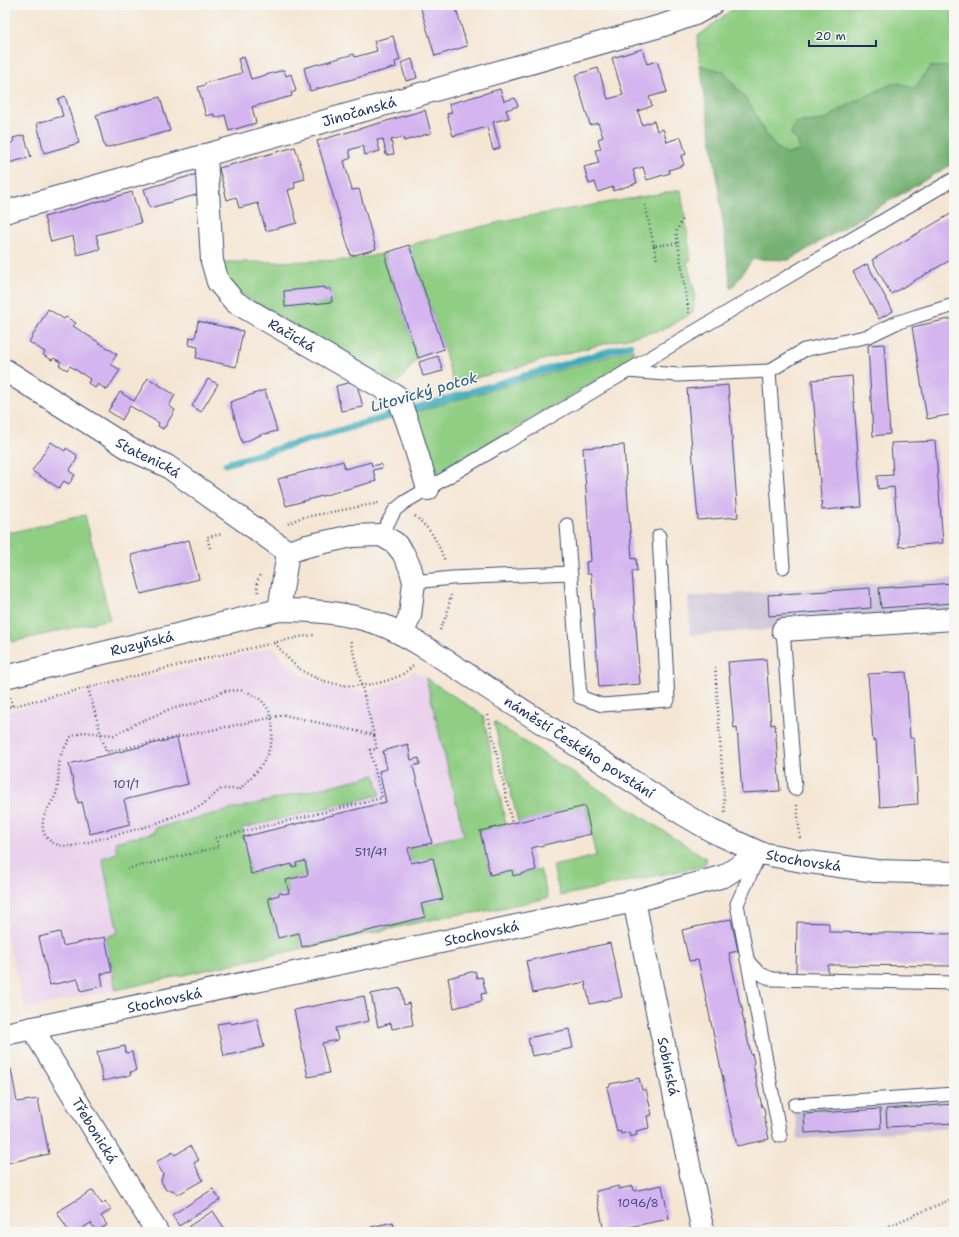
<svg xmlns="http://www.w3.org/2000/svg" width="959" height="1237" viewBox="0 0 959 1237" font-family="'Shantell Sans',sans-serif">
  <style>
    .built { fill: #ead1ec }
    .industrial { fill: #cabfd6 }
    .green { fill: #90ce84; stroke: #567e71; fill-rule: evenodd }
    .forest { fill: #74b172; stroke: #487068 }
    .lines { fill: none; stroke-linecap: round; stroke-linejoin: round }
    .stream { stroke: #3dacba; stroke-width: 7 }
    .building { fill: #d4b5ef }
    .service-casing { stroke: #3c4a70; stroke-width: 15 }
    .minor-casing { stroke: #3c4a70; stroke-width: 24 }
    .tertiary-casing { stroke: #3c4a70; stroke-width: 24 }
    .path { stroke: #3c4a70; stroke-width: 2.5; stroke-dasharray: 1 3; stroke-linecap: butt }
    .service { stroke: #fff; stroke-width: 13 }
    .minor { stroke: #fff; stroke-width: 22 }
    .tertiary { stroke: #fff; stroke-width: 22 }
    .labels { text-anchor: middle; stroke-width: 3; stroke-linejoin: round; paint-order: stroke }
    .number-label { font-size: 12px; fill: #495082 }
    .street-label { font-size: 14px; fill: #1b2f5e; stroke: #f6f6f2 }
    .water-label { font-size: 15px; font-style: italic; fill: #275b7e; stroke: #f6f6f2 }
  </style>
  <rect width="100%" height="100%" fill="#f6f6f2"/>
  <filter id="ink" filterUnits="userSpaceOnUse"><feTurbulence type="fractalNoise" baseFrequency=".025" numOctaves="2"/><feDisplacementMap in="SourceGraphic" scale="8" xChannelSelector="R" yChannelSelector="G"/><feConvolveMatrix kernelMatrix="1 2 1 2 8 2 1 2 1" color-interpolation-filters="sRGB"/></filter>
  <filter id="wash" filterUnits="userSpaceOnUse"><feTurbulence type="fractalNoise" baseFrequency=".012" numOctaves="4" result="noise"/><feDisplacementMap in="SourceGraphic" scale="16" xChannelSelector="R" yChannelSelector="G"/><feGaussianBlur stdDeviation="0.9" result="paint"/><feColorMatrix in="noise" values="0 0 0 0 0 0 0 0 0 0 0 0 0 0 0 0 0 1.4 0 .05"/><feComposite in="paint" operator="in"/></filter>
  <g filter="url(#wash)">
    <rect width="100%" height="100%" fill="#f5e6d4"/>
    <polygon class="built" points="273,647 290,666 309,679 332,688 368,691 393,683 414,671 426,678 482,912 448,916 25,1009 5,928 5,712"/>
    <g class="industrial">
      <polygon points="954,578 954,618 690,635 688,597"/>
      <polygon points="954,1092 954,1128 798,1139 794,1100"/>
    </g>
    <g class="green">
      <polygon points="752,5 953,5 952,21 954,27 954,66 930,67 914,89 896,82 852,103 824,120 795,123 791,134 798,142 800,151 788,154 775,147 763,130 751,106 724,72 700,65 697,37 730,11"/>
      <polygon points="681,190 691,260 687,262 695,293 693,313 662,330 627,338 556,356 509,370 453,383 444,349 409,245 512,219"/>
      <path d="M 386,253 L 386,261 L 418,358 L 397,384 L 232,289 L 219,262 L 274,262 L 351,260 ZM 325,287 L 325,289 L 331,289 L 332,302 L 285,307 L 284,291 Z"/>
      <polygon points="633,349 635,358 435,474 413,413"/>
      <polygon points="85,515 110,619 12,642 5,611 5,532 13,532"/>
      <polygon points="426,678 483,715 506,825 480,831 490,875 512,870 513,876 540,869 548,898 482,912 448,916 116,990 105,937 118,933 102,858 117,853 115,842 155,832 155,828 375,775 380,795 242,828 251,874 292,864 292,867 297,866 296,863 305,861 308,875 286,880 289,893 282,894 282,893 279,893 279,895 268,898 278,938 299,933 302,946 425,917 421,904 443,899 411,863 408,848 464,835"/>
      <polygon points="494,722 706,858 706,863 703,866 560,896 553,866 596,856 585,807 518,822"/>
    </g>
    <polygon class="forest" points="700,65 724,72 751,106 763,130 775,147 788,154 799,151 798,142 791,134 795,123 824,120 852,103 896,82 914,89 930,67 954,66 954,163 789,260 753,259 731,289 718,183"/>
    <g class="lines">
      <polyline class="stream" points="226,464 630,345"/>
    </g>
    <g id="blocks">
      <g class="building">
        <polygon points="424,5 455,5 467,46 435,56 421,9 425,8"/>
        <polygon points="393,36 400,60 395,62 396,67 310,91 304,68 354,54 355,57 377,51 374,41"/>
        <polygon points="642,49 647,64 657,61 667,92 649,97 652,106 638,111 642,125 654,121 657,131 663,129 667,142 681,137 686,154 681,156 684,165 669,170 670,173 647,180 643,167 633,170 637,183 613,191 613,187 598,192 595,182 589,184 584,167 599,163 595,150 601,149 598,139 603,137 598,123 590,125 575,75 598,68 608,99 623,95 612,58"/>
        <polygon points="244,57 251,79 284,70 286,76 291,74 296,91 291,93 292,96 252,107 256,123 229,131 225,115 215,118 214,114 206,116 198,87 205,85 205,83 242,73 238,59"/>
        <polygon points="412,59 417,78 406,81 401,63"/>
        <polygon points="500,89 504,101 515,98 518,106 506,110 509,118 493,122 500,148 493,150 487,127 453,136 447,114 452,112 449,104"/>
        <polygon points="65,96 79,143 44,153 37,123 63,116 58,99"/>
        <polygon points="160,97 170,131 105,148 96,115"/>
        <polygon points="425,110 431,133 404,141 403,137 391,140 394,154 386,155 383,139 377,140 380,151 365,155 363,146 349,150 351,158 344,161 352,190 359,189 376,249 351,256 317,141"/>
        <polygon points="24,135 31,157 5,164 5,145 14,142 13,138"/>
        <polygon points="295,147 305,179 294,182 295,188 288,190 297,223 266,231 258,203 239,208 236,197 227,200 219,168"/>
        <polygon points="197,174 199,194 150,208 144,189"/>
        <polygon points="132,192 141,223 96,235 100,249 77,255 73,236 51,242 44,217"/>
        <polygon points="954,212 954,258 891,294 872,260"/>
        <polygon points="409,245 444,349 418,358 386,261 386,253"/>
        <polygon points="867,264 893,311 879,319 853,272"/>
        <polygon points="325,287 325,289 331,289 332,302 285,307 284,291"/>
        <polygon points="48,309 64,319 66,317 76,323 73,326 117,354 111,364 120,370 107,390 98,384 95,388 88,383 90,379 70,366 67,370 59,365 61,362 54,358 52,360 43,355 45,352 29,342"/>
        <polygon points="954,318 954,414 927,419 912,327"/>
        <polygon points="198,321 243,331 236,367 196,358 198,347 189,345 190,337 195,338"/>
        <polygon points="884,344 890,434 873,436 868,345"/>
        <polygon points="438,356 443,371 423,376 419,362"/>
        <polygon points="852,376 862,507 822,510 812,380"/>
        <polygon points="148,378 175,395 169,406 175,410 165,427 164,427 163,429 158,426 159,423 130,406 122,420 108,411 120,392 134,401"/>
        <polygon points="208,379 218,384 201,412 192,406"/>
        <polygon points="356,381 363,407 341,411 336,386"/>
        <polygon points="728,385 738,517 698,520 687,389"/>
        <polygon points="265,390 277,431 266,434 265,433 242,443 230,402"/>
        <polygon points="935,441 943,543 899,547 894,487 878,489 877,476 893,475 891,443"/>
        <polygon points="51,442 65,451 66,448 77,455 76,458 77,459 69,471 75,475 69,484 64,481 59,488 32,471"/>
        <polygon points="624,445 632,559 636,558 637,571 632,571 640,684 599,687 591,574 587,574 586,562 591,561 583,448"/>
        <polygon points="343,461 345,469 371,462 372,466 381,464 382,468 373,470 376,481 286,506 278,479"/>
        <polygon points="189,540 199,579 141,594 131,555"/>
        <polygon points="954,583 954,603 881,608 879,588"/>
        <polygon points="870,588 871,608 769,616 768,595"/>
        <polygon points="766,659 771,725 775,724 780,791 742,793 737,727 734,728 728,662"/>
        <polygon points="906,672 910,738 914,738 918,804 880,807 876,740 873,741 868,674"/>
        <polygon points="177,738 188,784 124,800 130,824 90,834 82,802 78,803 69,764"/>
        <polygon points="408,744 411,760 419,758 420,764 413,766 432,843 408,848 411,863 433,858 443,899 421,904 425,917 302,947 299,933 278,938 268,898 279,895 279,893 282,893 282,894 289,893 286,880 308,875 305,861 296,863 297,866 292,867 292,864 251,874 243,837 386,802 379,771 387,769 383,751"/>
        <polygon points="585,806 591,834 531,848 536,870 513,876 512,870 490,875 480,831"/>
        <polygon points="731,919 738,951 729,953 740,1004 741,1004 743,1011 742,1013 751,1055 752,1054 754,1062 753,1064 762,1107 764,1108 765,1115 764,1117 769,1139 737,1146 698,960 689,961 682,930"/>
        <polygon points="797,922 829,923 829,932 954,934 954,966 828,965 828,974 796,973"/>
        <polygon points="60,932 63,946 105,937 112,972 101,974 103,986 81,991 78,979 50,985 39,937"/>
        <polygon points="610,943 622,997 590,1004 585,982 533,993 526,961"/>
        <polygon points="475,971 477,978 482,977 486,993 481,994 482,1001 454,1008 448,978"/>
        <polygon points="401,988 404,1005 409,1003 413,1025 392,1029 391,1023 378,1027 371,994"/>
        <polygon points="364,996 369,1021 335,1028 338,1040 322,1043 329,1073 308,1077 294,1010"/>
        <polygon points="257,1018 264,1047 224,1056 217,1024 230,1022 231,1024"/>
        <polygon points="569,1029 573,1048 532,1056 528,1038"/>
        <polygon points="125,1046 126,1053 132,1052 136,1071 130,1072 131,1075 103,1081 97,1052"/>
        <polygon points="11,1069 17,1102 38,1099 49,1154 7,1163 5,1151 5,1071"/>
        <polygon points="639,1078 642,1090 646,1089 652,1115 647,1116 649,1128 636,1131 637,1135 630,1137 629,1132 621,1134 620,1131 617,1132 607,1087 610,1086 610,1084"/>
        <polygon points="954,1104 954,1123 887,1127 886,1109"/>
        <polygon points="880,1109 881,1128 805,1133 804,1114"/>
        <polygon points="190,1146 199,1160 194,1163 203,1180 177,1195 173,1190 166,1190 161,1181 163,1174 156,1162 173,1152 175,1155"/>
        <polygon points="662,1185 669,1219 604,1232 596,1191 619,1186 619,1189 633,1186 634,1191"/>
        <polygon points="213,1189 220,1200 179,1226 172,1215"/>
        <polygon points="93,1190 102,1204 105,1201 111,1210 101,1216 107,1225 96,1232 91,1223 76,1232 69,1232 57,1212"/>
        <polygon points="213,1211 227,1232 192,1232 189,1226"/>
        <polygon points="393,1222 395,1232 372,1232 371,1227"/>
      </g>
    </g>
  </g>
  <g filter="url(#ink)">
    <use href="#blocks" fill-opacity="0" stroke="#3c4a70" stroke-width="1"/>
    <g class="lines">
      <defs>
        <g id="service">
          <polyline points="627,371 678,375 769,371 804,350 869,336 896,323 917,316 954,305"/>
          <polyline points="769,371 783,567"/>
          <polyline points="567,525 580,697 602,705 668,700 659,536"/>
          <polyline points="381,535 395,510 405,502 954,179"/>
          <polyline points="414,582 452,578 570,573"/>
          <polyline points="783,630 795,789"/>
          <polyline points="759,855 737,904 780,1136"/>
          <path d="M 747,960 C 755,970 761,976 773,979 L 954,983"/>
          <polyline points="795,1105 954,1094"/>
        </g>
        <g id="minor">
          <path id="s1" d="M 206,155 L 212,261 L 218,282 L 235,302 L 398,397 L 408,424 L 428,489"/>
          <path id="s2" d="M 5,212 L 664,25 L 695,14 L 711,5"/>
          <path id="s3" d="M 5,370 L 130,449 L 167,466 L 288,552"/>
          <polyline points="288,552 307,546 352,536 381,535 395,543 403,553 410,567 414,582 410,616 402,634"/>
          <polyline points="279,610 288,552"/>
          <polyline points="783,630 954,619"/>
          <path id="s4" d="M 634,901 L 703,1232"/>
          <path id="s5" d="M 32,1028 L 157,1232"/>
          <path id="s6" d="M 5,1034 L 634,901 L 724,876 L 760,853"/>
        </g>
        <g id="tertiary">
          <path id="s7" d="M 5,677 L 279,610 C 312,610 345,612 376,623 C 396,629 414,641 431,651 L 683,814 L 712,831 L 760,853 L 802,861 L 876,871 L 954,873"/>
        </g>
      </defs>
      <use href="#service" class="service-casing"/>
      <use href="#minor" class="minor-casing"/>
      <use href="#tertiary" class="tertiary-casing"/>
      <g class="path">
        <polyline points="645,205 654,246 678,243 689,315"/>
        <polyline points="678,243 676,232 683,219"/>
        <polyline points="654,246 657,260"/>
        <path d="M 415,516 C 433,532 436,539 445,561"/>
        <polyline points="288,524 300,518 379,503"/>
        <polyline points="210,548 207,537 223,534"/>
        <polyline points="258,592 257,584 260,574"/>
        <polyline points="440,630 447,614 451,595"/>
        <path d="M 275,643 C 284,654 294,667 308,674 C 336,689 368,689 397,677 C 403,675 408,670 413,666"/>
        <polyline points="715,667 725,813"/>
        <polyline points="88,688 106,752 284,715 374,735 350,639"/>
        <path d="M 225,691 C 232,691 241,689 247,692 C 279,704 277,738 263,763 C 257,772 247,781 240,789 L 221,789 L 201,806 L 149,826 L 73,846 C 57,847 40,841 43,821 C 44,810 55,801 57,790 C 59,780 58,769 60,759 C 61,752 67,744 71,737 L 83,732 L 114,735 L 139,722 L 168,710 L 198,702 Z"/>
        <polyline points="10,697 12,707"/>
        <polyline points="5,708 208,658 299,637 314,635"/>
        <polyline points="488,715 512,823"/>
        <polyline points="797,805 800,838"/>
        <polyline points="127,869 219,847 216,838 382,798 370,750 377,749 374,735"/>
        <polyline points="875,1232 954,1198"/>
      </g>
      <use href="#service" class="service"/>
      <use href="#minor" class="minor"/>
      <use href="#tertiary" class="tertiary"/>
    </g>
  </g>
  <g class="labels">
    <g class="number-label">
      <text x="126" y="788">101/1</text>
      <text x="371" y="856">511/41</text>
      <text x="638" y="1207">1096/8</text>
    </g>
    <g class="street-label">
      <text dy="5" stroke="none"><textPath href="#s2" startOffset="368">Jinočanská</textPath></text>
      <text dy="5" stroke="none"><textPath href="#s1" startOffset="220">Račická</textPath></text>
      <text dy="5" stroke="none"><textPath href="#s3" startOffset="168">Statenická</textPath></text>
      <text dy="5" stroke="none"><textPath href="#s7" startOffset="141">Ruzyňská</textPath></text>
      <text dy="5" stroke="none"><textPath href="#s7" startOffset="619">náměstí Českého povstání</textPath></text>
      <text dy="5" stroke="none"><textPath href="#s7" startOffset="873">Stochovská</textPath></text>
      <text dy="5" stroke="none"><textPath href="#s6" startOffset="487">Stochovská</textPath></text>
      <text dy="5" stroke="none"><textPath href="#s6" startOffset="163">Stochovská</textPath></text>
      <text dy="5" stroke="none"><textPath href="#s4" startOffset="169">Sobínská</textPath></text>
      <text dy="5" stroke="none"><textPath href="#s5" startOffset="120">Třebonická</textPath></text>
    </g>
    <g class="water-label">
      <text transform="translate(424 392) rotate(-16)" y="5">Litovický potok</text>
    </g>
  </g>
  <rect width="959" height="1237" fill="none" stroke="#f6f6f2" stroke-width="20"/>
  <path d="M809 40v6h67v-6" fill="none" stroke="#1b2f5e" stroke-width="2"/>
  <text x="815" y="40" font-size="12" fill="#1b2f5e" stroke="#f6f6f2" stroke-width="3" paint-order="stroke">20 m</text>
</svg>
